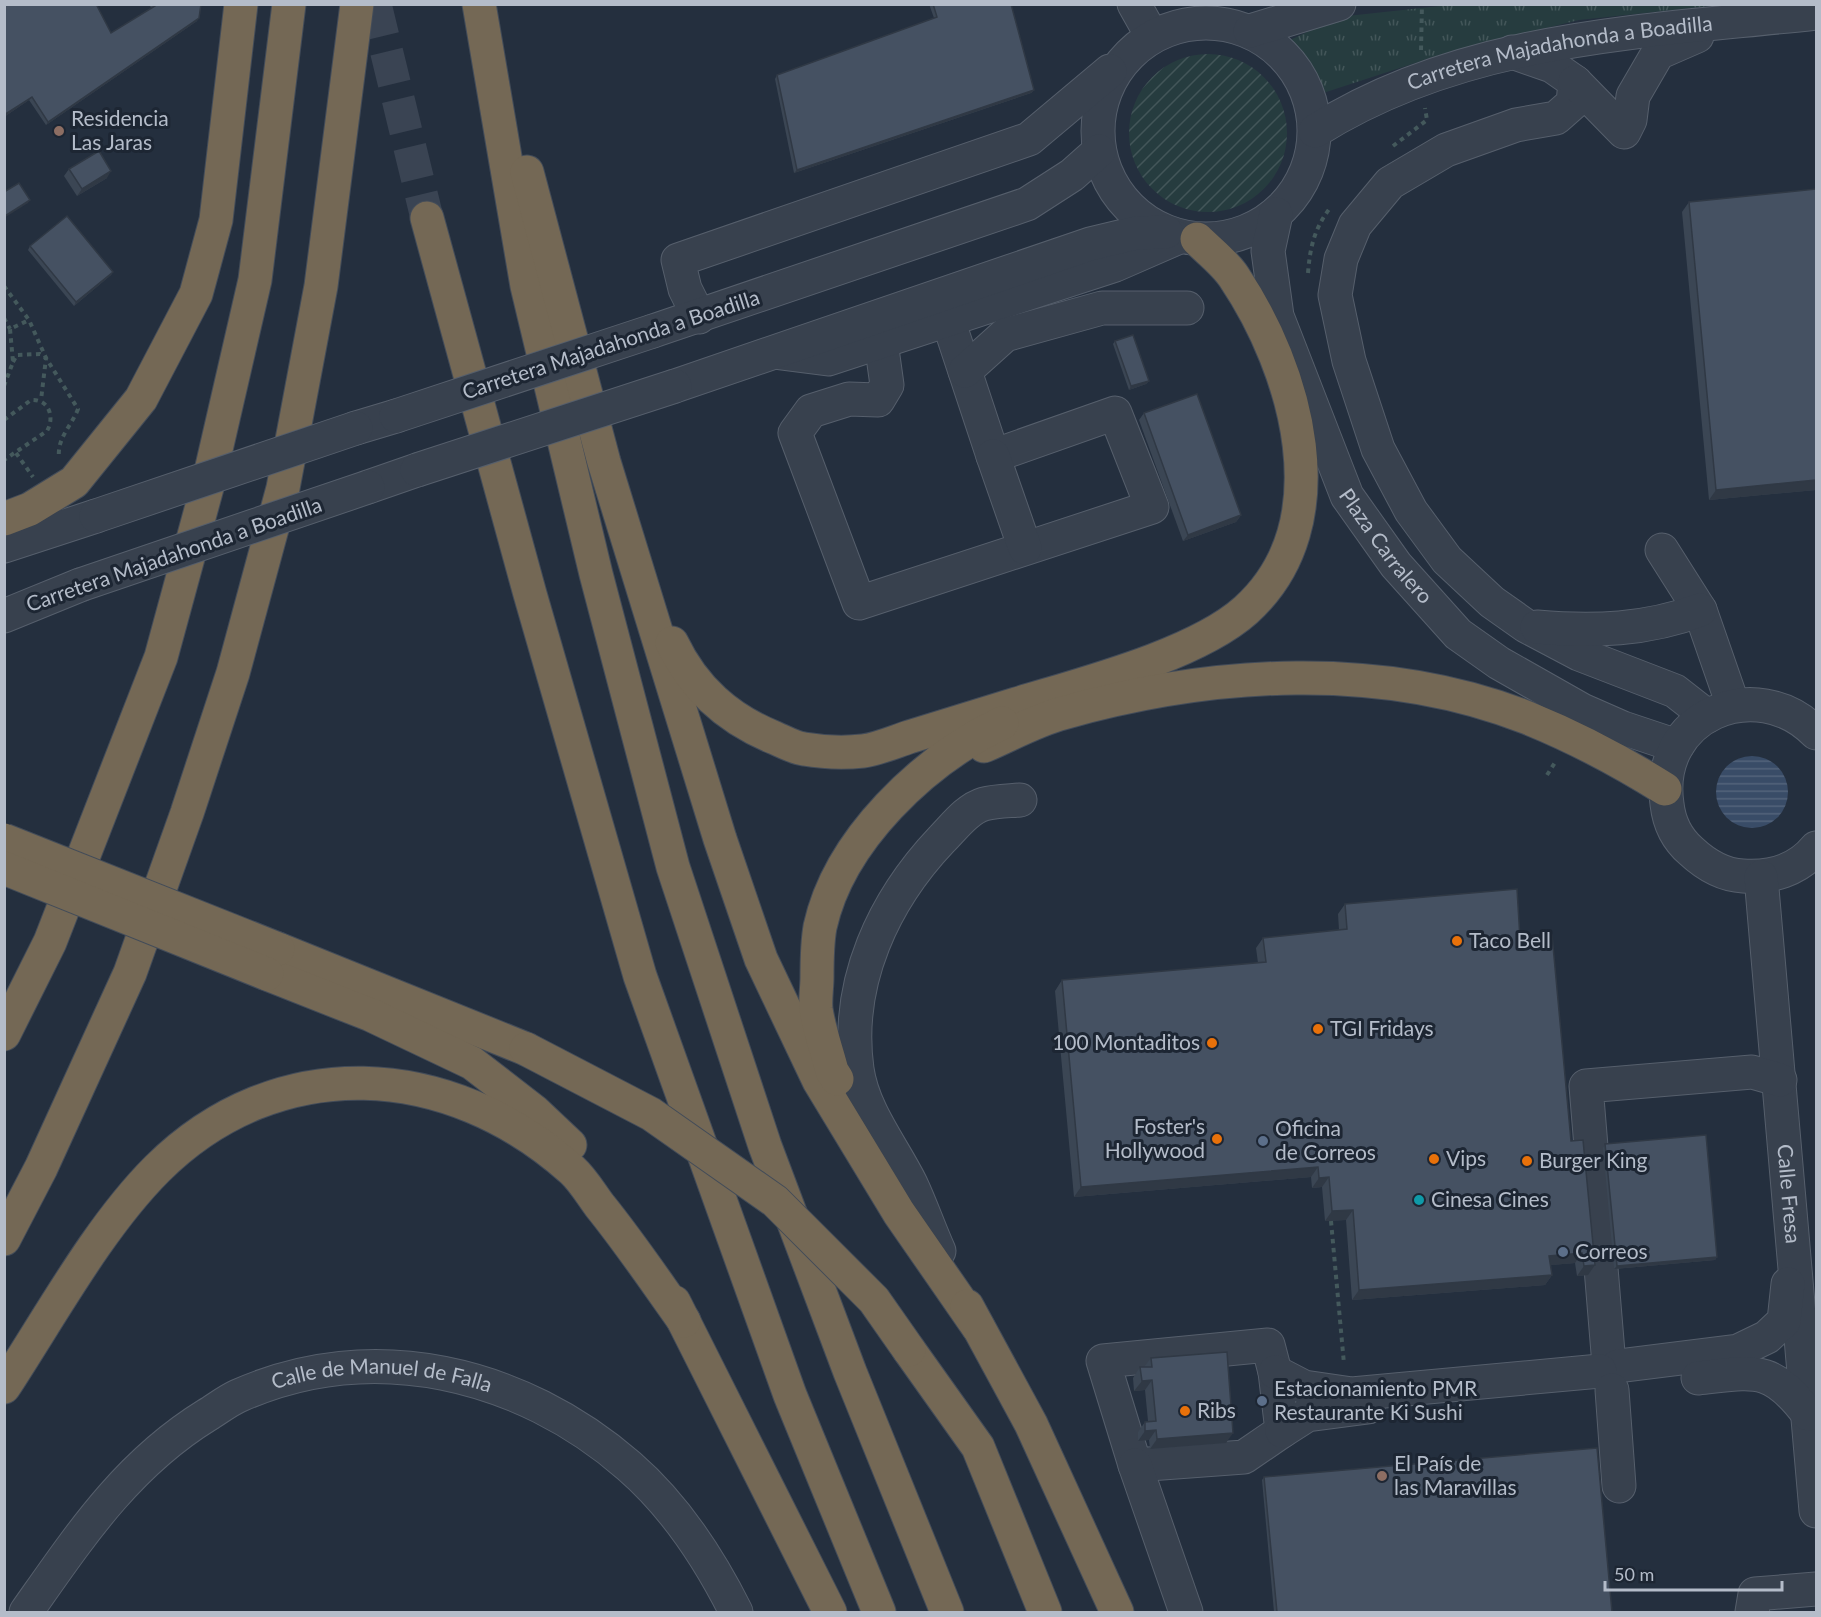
<svg xmlns="http://www.w3.org/2000/svg" width="1821" height="1617" viewBox="0 0 1821 1617" font-family="Lato,sans-serif">
  <style>
    .grass { fill: url(#grass-tufts) }
    .garden { fill: url(#garden-furrows) }
    .water { fill: url(#water-rules) }
    .lines { fill: none; stroke-linecap: round; stroke-linejoin: round }
    .highway-tunnel { stroke: #3a4453; stroke-width: 33; stroke-dasharray: 33 16; stroke-linecap: butt }
    .minor-casing { stroke: #565f6c; stroke-width: 35 }
    .highway-casing { stroke: #434c59; stroke-width: 35 }
    .path { stroke: #44595c; stroke-width: 4; stroke-dasharray: 4.5 4.5; stroke-linecap: butt }
    .minor { stroke: #38414e; stroke-width: 33 }
    .highway { stroke: #746855; stroke-width: 33 }
    .minor-bridge-casing { stroke: #565f6c; stroke-width: 35; stroke-linecap: butt }
    .highway-bridge-casing { stroke: #434c59; stroke-width: 35; stroke-linecap: butt }
    .minor-bridge { stroke: #38414e; stroke-width: 33 }
    .highway-bridge { stroke: #746855; stroke-width: 33 }
    .wall { fill: #3b4654 }
    .shaded-wall { fill: #303945 }
    .building { fill: #455162; stroke: #303945; stroke-width: 1.5 }
    .education-dot { fill: #8d6e63; stroke: #1d2633; stroke-width: 2 }
    .food-dot { fill: #e8710a; stroke: #1d2633; stroke-width: 2 }
    .service-dot { fill: #5c6f8a; stroke: #1d2633; stroke-width: 2 }
    .culture-dot { fill: #0f9aa8; stroke: #1d2633; stroke-width: 2 }
    .labels { text-anchor: middle; stroke-width: 6; stroke-linejoin: round; paint-order: stroke }
    .street-label { font-size: 21px; fill: #b4bcc9; stroke: #1d2633 }
    .poi-label { font-size: 21px; fill: #b4bcc9; stroke: #1d2633; text-anchor: start }
  </style>
  <defs>
    <pattern id="grass-tufts" width="24" height="20" patternUnits="userSpaceOnUse" patternTransform="scale(1.5)"><rect width="24" height="20" fill="#263c3f"/><path d="M3 7l-1-3M5 7V3M7 7l1-3M15 17l-1-3M17 17v-4M19 17l1-3" fill="none" stroke="#435659"/></pattern>
    <pattern id="garden-furrows" width="10" height="10" patternUnits="userSpaceOnUse" patternTransform="scale(1.5)"><rect width="10" height="10" fill="#263c3f"/><path d="M-1 1l2-2M0 10L10 0M9 11l2-2" fill="none" stroke="#435659"/></pattern>
    <pattern id="water-rules" width="6" height="5" patternUnits="userSpaceOnUse" patternTransform="scale(1.5)"><rect width="6" height="5" fill="#394c67"/><path d="M0 2.5h6" fill="none" stroke="#53647b"/></pattern>
  </defs>
  <rect width="100%" height="100%" fill="#242f3e"/>
  <polygon class="grass" points="1449,5 1720,5 1579,20 1452,51 1317,95 1286,42 1338,17"/>
  <circle class="garden" cx="1208" cy="133" r="79"/>
  <circle class="water" cx="1752" cy="792" r="36"/>
  <g class="lines">
    <polyline class="highway-tunnel" points="375,4 427,218"/>
    <defs>
      <g id="minor">
        <polyline points="1134,4 1152,36"/>
        <circle cx="1206" cy="131" r="108"/>
        <polyline points="1250,31 1339,4"/>
        <polyline points="1512,52 1552,66 1575,82 1573,103 1556,118 1516,125 1446,150 1390,183 1355,225 1341,259 1335,295 1349,361 1378,449 1411,511 1447,560 1492,602 1526,626 1579,654 1675,691 1707,716"/>
        <polyline points="1575,82 1624,132 1630,120 1633,96 1658,53 1697,36"/>
        <path id="s1" d="M 1315,131 C 1465,36 1645,32 1816,13"/>
        <path id="s2" d="M 1276,214 L 1268,251 L 1277,316 L 1347,496 L 1396,565 L 1458,634 L 1499,663 L 1582,710 L 1623,728 L 1677,746"/>
        <polyline points="699,317 685,289 678,260 1029,139 1110,71"/>
        <polyline points="653,331 1027,204 1072,175 1099,151"/>
        <polyline points="881,342 887,385 878,400 849,399 811,411 795,433 859,603 1152,507 1115,413 993,456 948,320"/>
        <polyline points="781,353 828,359 1115,265 1177,238"/>
        <polyline points="965,371 1005,335 1102,308 1187,308"/>
        <polyline points="675,386 1090,244 1136,233 1166,232"/>
        <polyline points="356,428 396,416"/>
        <polyline points="993,456 1025,548"/>
        <polyline points="368,487 417,470"/>
        <polyline points="4,546 96,516"/>
        <polyline points="1662,550 1700,610 1733,705"/>
        <polyline points="4,616 80,585"/>
        <path d="M 1537,627 C 1593,632 1647,630 1700,610"/>
        <path d="M 1816,733 C 1756,672 1654,716 1667,804 C 1669,822 1677,839 1691,851 C 1706,865 1723,875 1743,876 C 1771,878 1798,870 1816,848"/>
        <path id="s3" d="M 1761,877 L 1816,1511"/>
        <path d="M 939,1251 C 929,1229 921,1205 911,1184 C 892,1146 863,1111 857,1069 C 845,982 884,900 942,839 C 954,827 967,809 984,804 C 995,801 1008,801 1020,800"/>
        <polygon points="1268,1345 1275,1372 1282,1431 1244,1457 1135,1465 1103,1361"/>
        <polyline points="1609,1365 1586,1086 1752,1072 1780,1080"/>
        <polyline points="1618,1366 1738,1351 1767,1337 1784,1321 1788,1284"/>
        <polyline points="1275,1372 1304,1387 1352,1394 1600,1371"/>
        <path d="M 1698,1378 C 1755,1372 1771,1365 1808,1414"/>
        <polyline points="1612,1390 1619,1486"/>
        <polyline points="1282,1431 1307,1415 1368,1407"/>
        <polyline points="1135,1465 1186,1612"/>
        <path id="s4" d="M 26,1612 C 79,1537 126,1465 207,1415 C 217,1409 227,1401 238,1396 C 372,1336 521,1372 629,1466 C 674,1505 710,1560 736,1612"/>
        <polyline points="1752,1612 1755,1594 1816,1589"/>
      </g>
      <g id="highway">
        <polyline points="479,4 527,286 596,574 673,867 765,1146 850,1372 947,1612"/>
        <polyline points="527,172 604,462 720,839 761,959 819,1081 899,1213 978,1327"/>
        <polyline points="427,218 530,594 640,976 790,1395 879,1612"/>
        <polyline points="4,519 30,509 74,482 141,399 196,294 216,220 241,4"/>
        <path d="M 672,643 C 694,689 728,719 775,738 C 784,742 795,748 804,749 C 822,752 845,753 863,751 C 878,749 894,742 909,737 C 945,726 980,715 1016,704 C 1082,684 1196,655 1246,610 C 1342,523 1296,369 1234,277 C 1225,263 1209,251 1197,239"/>
        <path d="M 984,746 C 1010,735 1036,720 1063,713 C 1212,671 1381,660 1528,718 C 1575,737 1622,762 1665,789"/>
        <polyline points="278,949 526,1049"/>
        <polyline points="267,974 371,1015 472,1063 534,1111 570,1145"/>
        <polyline points="4,1034 50,942 161,657 208,484 255,280 289,4"/>
        <path d="M 837,1079 L 832,1071 C 827,1051 819,1030 816,1009 C 815,999 817,988 817,977 C 817,961 817,944 820,927 C 839,840 924,760 1002,723"/>
        <polyline points="4,1239 41,1168 130,973 187,813 233,673 283,488 321,286 357,4"/>
        <polyline points="674,1302 830,1612"/>
        <polyline points="967,1306 1031,1424 1117,1612"/>
        <polyline points="909,1350 978,1447 1045,1612"/>
        <path d="M 4,1387 C 50,1317 98,1228 157,1169 C 278,1049 449,1060 572,1170 C 583,1180 591,1194 600,1206 C 630,1243 656,1282 684,1321"/>
      </g>
    </defs>
    <use href="#minor" class="minor-casing"/>
    <use href="#highway" class="highway-casing"/>
    <g class="path">
      <polyline points="1421,50 1422,4"/>
      <polyline points="1393,146 1427,120 1425,108"/>
      <path d="M 1308,273 C 1310,248 1314,229 1330,208"/>
      <path d="M 4,286 L 29,320 L 46,358 L 78,409 C 72,425 57,438 59,457"/>
      <polyline points="4,318 10,329"/>
      <polyline points="13,362 17,355 40,354 46,358 41,400"/>
      <polyline points="4,386 13,362 10,329 29,320"/>
      <path d="M 4,420 L 31,400 C 49,399 55,417 47,431 L 4,460"/>
      <polyline points="16,453 33,477"/>
      <polyline points="1547,775 1556,761"/>
      <polyline points="1331,1221 1344,1364"/>
    </g>
    <use href="#minor" class="minor"/>
    <use href="#highway" class="highway"/>
    <defs>
      <g id="minor-bridge">
        <polyline points="396,416 653,331"/>
        <polyline points="417,470 675,386"/>
        <polyline points="96,516 356,428"/>
        <polyline points="80,585 368,487"/>
      </g>
      <g id="highway-bridge">
        <polyline points="4,840 278,949"/>
        <polyline points="4,868 267,974"/>
        <polyline points="526,1049 651,1114 775,1201 874,1300 909,1350"/>
      </g>
    </defs>
    <use href="#minor-bridge" class="minor-bridge-casing"/>
    <use href="#highway-bridge" class="highway-bridge-casing"/>
    <use href="#minor-bridge" class="minor-bridge"/>
    <use href="#highway-bridge" class="highway-bridge"/>
  </g>
  <g class="wall">
    <polygon points="4,4 111,33 151,8 149,4 201,4 197,21 46,125 29,100 4,117"/>
    <polygon points="929,4 1011,4 1034,90 1031,93 794,173 775,79 777,75 934,18"/>
    <polygon points="69,169 107,178 77,196 64,176"/>
    <polygon points="1816,189 1816,490 1709,500 1682,212 1689,202"/>
    <polygon points="30,246 113,272 111,275 74,306 28,250"/>
    <polygon points="1115,341 1149,381 1146,384 1129,390 1113,344"/>
    <polygon points="1144,413 1241,515 1236,522 1183,541 1139,420"/>
    <polygon points="1345,904 1520,939 1571,1141 1588,1275 1577,1276 1575,1263 1550,1265 1552,1275 1545,1285 1352,1300 1346,1220 1325,1221 1322,1187 1312,1188 1311,1177 1074,1197 1055,991 1062,980 1258,963 1256,948 1263,938 1339,930 1338,914"/>
    <polygon points="1605,1144 1717,1257 1715,1260 1614,1269 1603,1148"/>
    <polygon points="1151,1358 1226,1443 1150,1449 1149,1440 1138,1441 1138,1432 1145,1422 1148,1421 1145,1390 1134,1391 1133,1378 1140,1367 1144,1367"/>
    <polygon points="1264,1477 1612,1612 1274,1612 1262,1480"/>
  </g>
  <g class="shaded-wall">
    <polygon points="199,18 197,21 46,125 48,122"/>
    <polygon points="1034,90 1031,93 794,173 797,170"/>
    <polygon points="32,97 29,100 4,117 4,115"/>
    <polygon points="111,171 107,178 77,196 82,189"/>
    <polygon points="30,200 28,203 4,218 5,216"/>
    <polygon points="113,272 111,275 74,306 76,302"/>
    <polygon points="1149,381 1146,384 1129,390 1131,386"/>
    <polygon points="1816,480 1816,490 1709,500 1716,490"/>
    <polygon points="1241,515 1236,522 1183,541 1188,535"/>
    <polygon points="1318,1167 1311,1177 1074,1197 1081,1187"/>
    <polygon points="1329,1177 1322,1187 1312,1188 1319,1178"/>
    <polygon points="1353,1210 1346,1220 1325,1221 1332,1211"/>
    <polygon points="1582,1253 1575,1263 1542,1266 1549,1256"/>
    <polygon points="1717,1257 1715,1260 1614,1269 1617,1266"/>
    <polygon points="1595,1265 1588,1275 1577,1276 1584,1266"/>
    <polygon points="1552,1275 1545,1285 1352,1300 1359,1290"/>
    <polygon points="1152,1380 1145,1390 1134,1391 1142,1381"/>
    <polygon points="1156,1430 1149,1440 1138,1441 1145,1431"/>
    <polygon points="1233,1433 1226,1443 1150,1449 1157,1439"/>
  </g>
  <g class="building">
    <polygon points="4,4 96,4 111,33 155,6 154,4 201,4 199,18 48,122 32,97 4,115"/>
    <polygon points="933,4 1011,4 1034,90 797,170 777,75 937,17"/>
    <polygon points="99,151 111,171 82,189 69,169"/>
    <polygon points="19,183 30,200 5,216 4,214 4,192"/>
    <polygon points="1816,189 1816,480 1716,490 1689,202"/>
    <polygon points="67,216 113,272 76,302 30,246"/>
    <polygon points="1133,335 1149,381 1131,386 1115,341"/>
    <polygon points="1197,394 1241,515 1188,535 1144,413"/>
    <polygon points="1517,889 1520,939 1552,935 1571,1141 1583,1140 1595,1265 1584,1266 1582,1253 1549,1256 1552,1275 1359,1290 1353,1210 1332,1211 1329,1177 1319,1178 1318,1167 1081,1187 1062,980 1266,962 1263,938 1347,929 1345,904"/>
    <polygon points="1706,1135 1717,1257 1617,1266 1605,1144"/>
    <polygon points="1227,1352 1233,1433 1157,1439 1156,1430 1145,1431 1145,1422 1156,1421 1152,1380 1142,1381 1140,1367 1152,1367 1151,1358"/>
    <polygon points="1597,1448 1612,1612 1277,1612 1264,1477"/>
  </g>
  <g class="education-dot">
    <circle cx="59" cy="131" r="6"/>
    <circle cx="1382" cy="1476" r="6"/>
  </g>
  <g class="food-dot">
    <circle cx="1457" cy="941" r="6"/>
    <circle cx="1318" cy="1029" r="6"/>
    <circle cx="1212" cy="1043" r="6"/>
    <circle cx="1217" cy="1139" r="6"/>
    <circle cx="1434" cy="1159" r="6"/>
    <circle cx="1527" cy="1161" r="6"/>
    <circle cx="1185" cy="1411" r="6"/>
  </g>
  <g class="service-dot">
    <circle cx="1263" cy="1141" r="6"/>
    <circle cx="1563" cy="1252" r="6"/>
    <circle cx="1262" cy="1401" r="6"/>
  </g>
  <circle class="culture-dot" cx="1419" cy="1200" r="6"/>
  <g class="labels">
    <g class="street-label">
      <text dy="7" stroke="none"><textPath href="#s1" startOffset="260">Carretera Majadahonda a Boadilla</textPath></text>
      <text transform="translate(611 345) rotate(-18)" y="7">Carretera Majadahonda a Boadilla</text>
      <text dy="7" stroke="none"><textPath href="#s2" startOffset="360">Plaza Carralero</textPath></text>
      <text transform="translate(174 555) rotate(-19)" y="7">Carretera Majadahonda a Boadilla</text>
      <text dy="7" stroke="none"><textPath href="#s3" startOffset="318">Calle Fresa</textPath></text>
      <text dy="7" stroke="none"><textPath href="#s4" startOffset="454">Calle de Manuel de Falla</textPath></text>
    </g>
    <g class="poi-label">
      <text x="71" y="126">Residencia<tspan x="71" dy="24">Las Jaras</tspan></text>
      <text x="1469" y="948">Taco Bell</text>
      <text x="1330" y="1036">TGI Fridays</text>
      <text x="1200" y="1050" text-anchor="end">100 Montaditos</text>
      <text x="1205" y="1134" text-anchor="end">Foster's<tspan x="1205" dy="24">Hollywood</tspan></text>
      <text x="1275" y="1136">Oficina<tspan x="1275" dy="24">de Correos</tspan></text>
      <text x="1446" y="1166">Vips</text>
      <text x="1539" y="1168">Burger King</text>
      <text x="1431" y="1207">Cinesa Cines</text>
      <text x="1575" y="1259">Correos</text>
      <text x="1274" y="1396">Estacionamiento PMR<tspan x="1274" dy="24">Restaurante Ki Sushi</tspan></text>
      <text x="1197" y="1418">Ribs</text>
      <text x="1394" y="1471">El País de<tspan x="1394" dy="24">las Maravillas</tspan></text>
    </g>
  </g>
  <rect width="1821" height="1617" fill="none" stroke="#b4bcc9" stroke-width="12"/>
  <path d="M1605 1581v9h177v-9" fill="none" stroke="#b4bcc9" stroke-width="3"/>
  <text x="1614" y="1581" font-size="18" fill="#b4bcc9" stroke="#1d2633" stroke-width="4.5" paint-order="stroke">50 m</text>
</svg>
